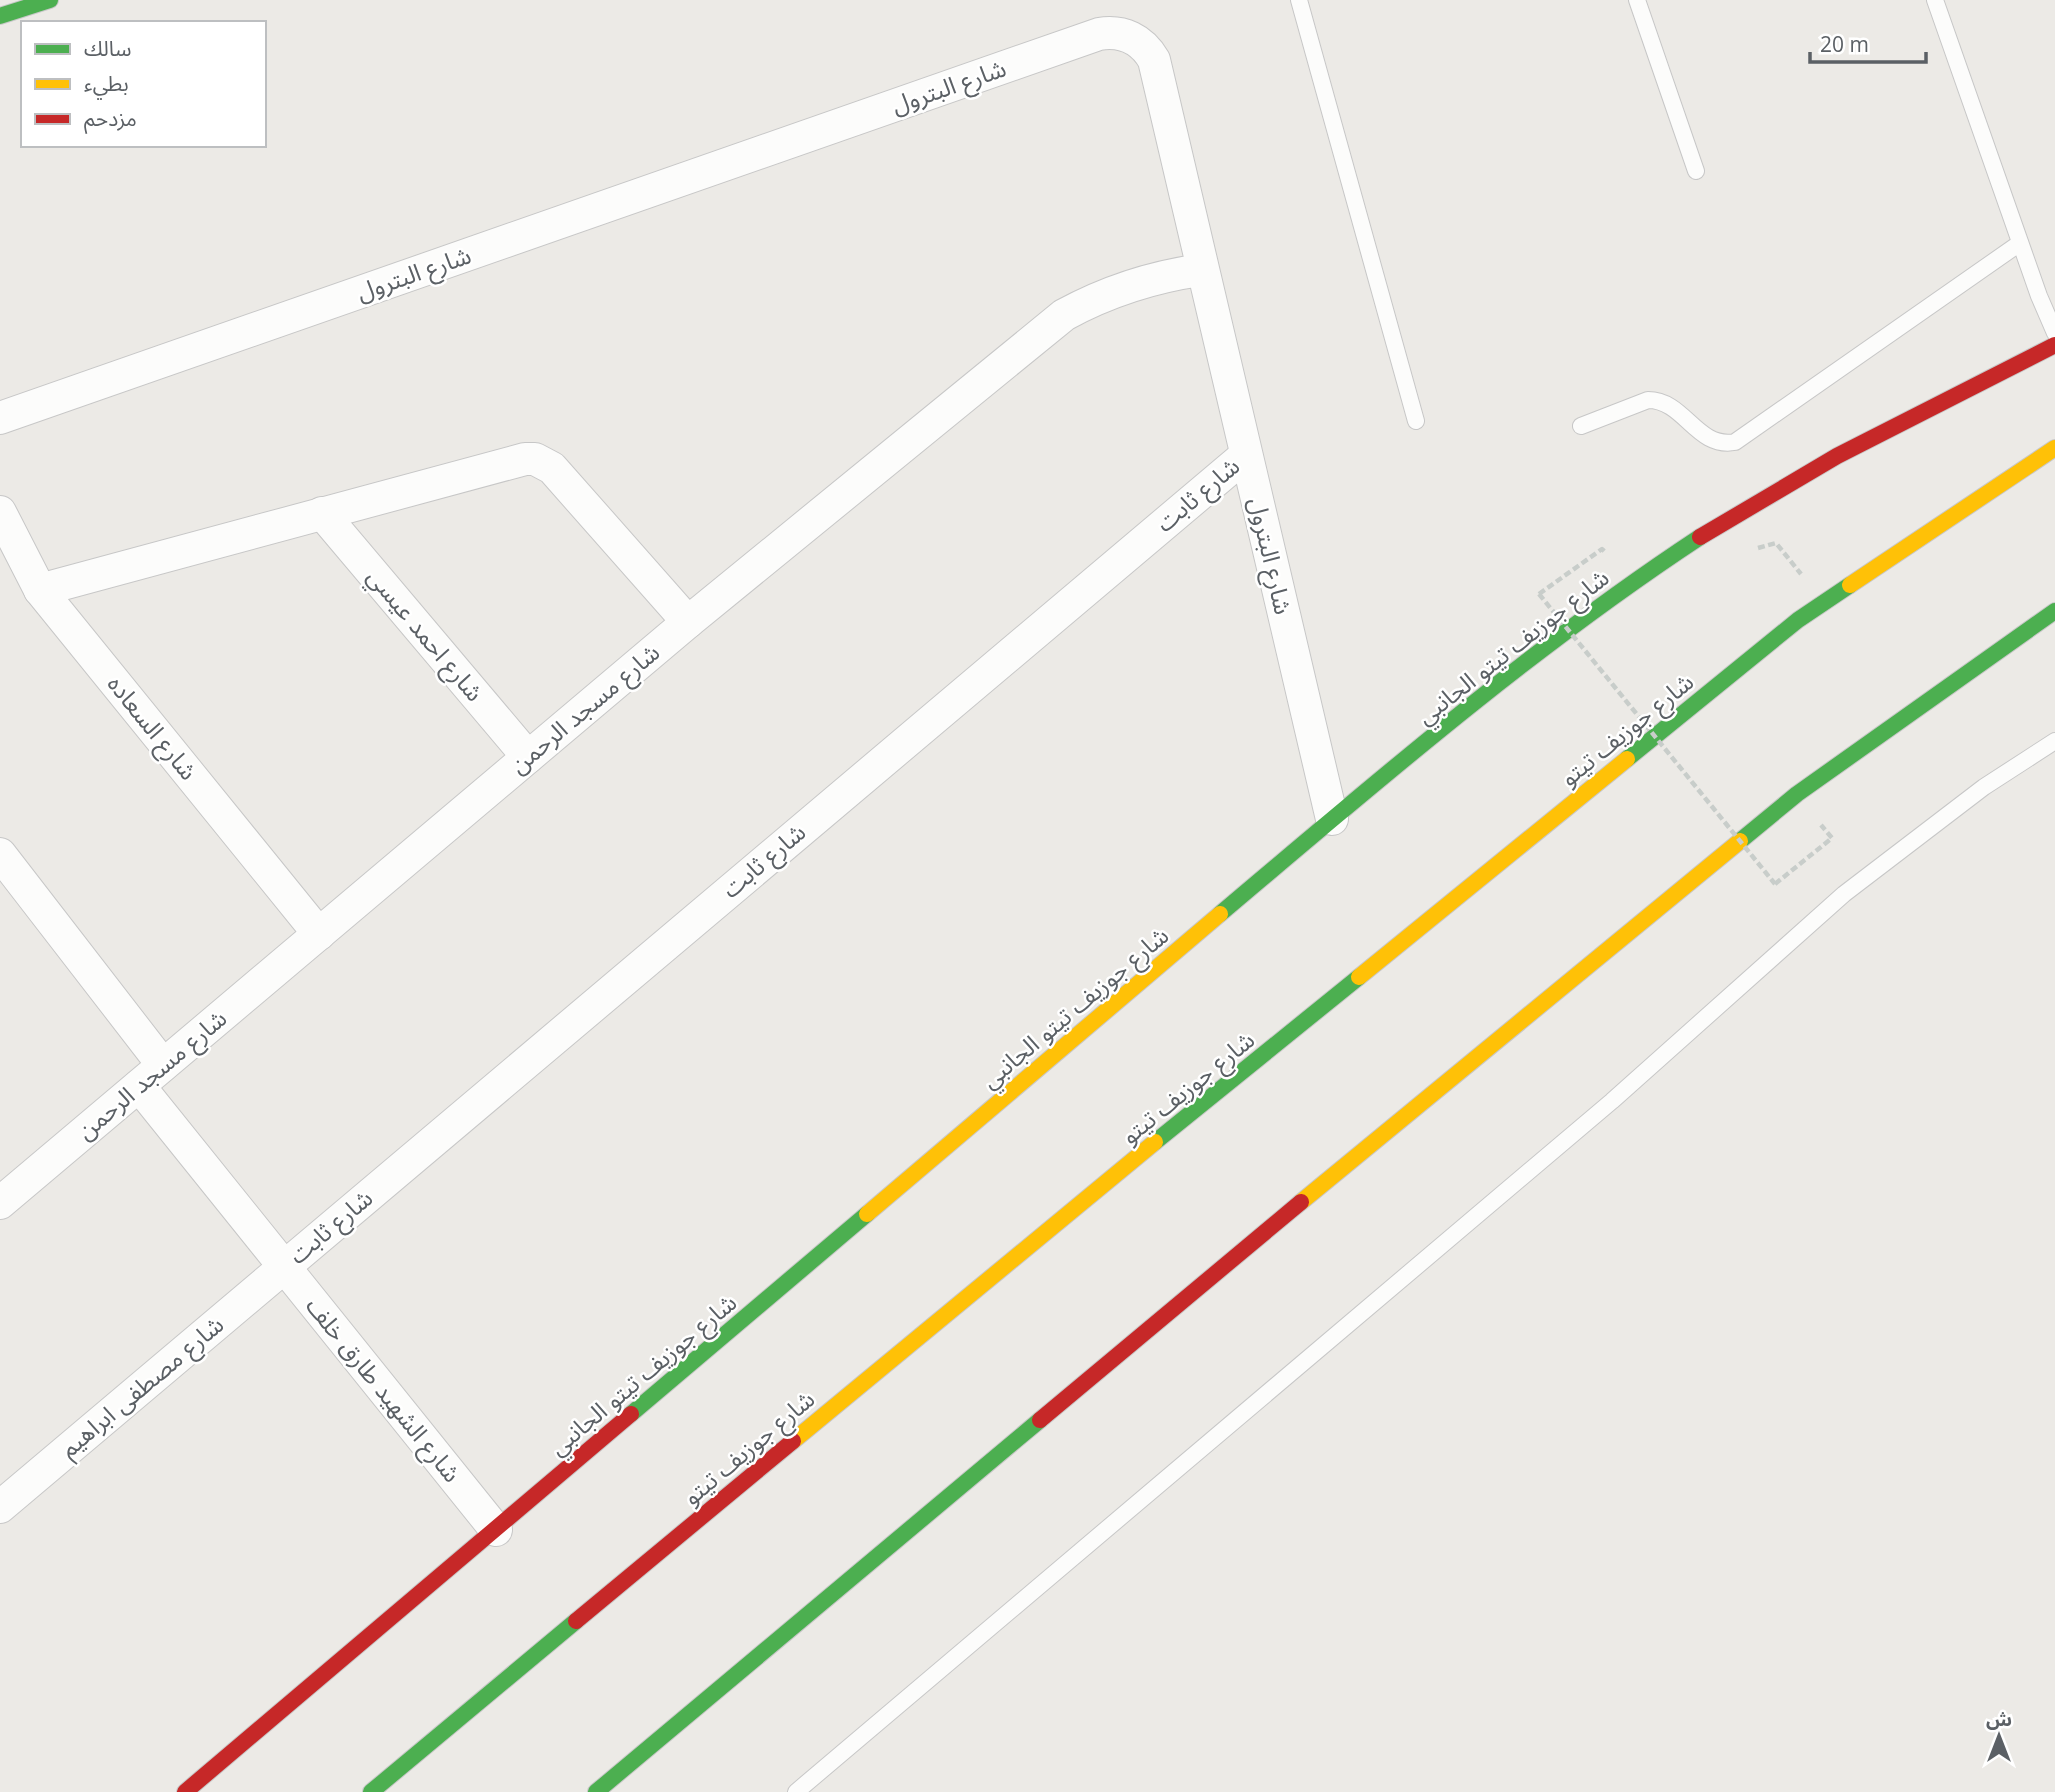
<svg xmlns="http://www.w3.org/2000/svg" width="2055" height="1792" viewBox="0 0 2055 1792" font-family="'Open Sans','Noto Sans Arabic',sans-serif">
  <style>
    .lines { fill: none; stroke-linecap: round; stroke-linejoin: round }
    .lane-casing { stroke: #c7c7c7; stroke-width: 18 }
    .street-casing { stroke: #c7c7c7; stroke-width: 34 }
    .fast-casing { stroke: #c8c8c8; stroke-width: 18 }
    .slow-casing { stroke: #c8c8c8; stroke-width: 18 }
    .jam-casing { stroke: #c8c8c8; stroke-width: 18 }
    .path { stroke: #c8cdca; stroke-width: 4.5; stroke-dasharray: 7 3.5; stroke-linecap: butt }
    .lane { stroke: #fcfcfb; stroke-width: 16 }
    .street { stroke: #fcfcfb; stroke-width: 32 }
    .fast { stroke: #4caf50; stroke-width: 16 }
    .slow { stroke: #ffc107; stroke-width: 16 }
    .jam { stroke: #c62828; stroke-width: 16 }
    .path-bridge { stroke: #c8cdca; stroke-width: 4.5; stroke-dasharray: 7 3.5; stroke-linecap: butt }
    .labels { text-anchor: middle; stroke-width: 5; stroke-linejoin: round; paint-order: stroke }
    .street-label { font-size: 24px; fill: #5b6065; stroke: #fff }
  </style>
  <rect width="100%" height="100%" fill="#eceae6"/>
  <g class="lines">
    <defs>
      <g id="lane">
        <polyline points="1299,0 1416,421"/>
        <polyline points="1637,0 1696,171"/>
        <polyline points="1935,0 2039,296 2055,333"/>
        <path d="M 1581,426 L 1648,400 C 1685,400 1696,449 1735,442 L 2020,243"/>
        <polyline points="796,1792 1612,1101 1844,894 1984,787 2055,741"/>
      </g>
      <g id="street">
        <path d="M 0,418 L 1099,34 C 1123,30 1142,39 1154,60 L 1332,819"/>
        <polyline points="0,512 40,590 319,934"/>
        <polyline points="322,513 528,757"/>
        <polyline points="40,590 525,459 535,459 552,468 688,622"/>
        <polyline points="0,854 163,1065"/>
        <polyline points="139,1086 496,1530"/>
        <path d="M 0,1203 L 688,622 L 1064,315 C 1108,291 1151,277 1201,270"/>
        <polyline points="0,1507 1246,455"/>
      </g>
      <g id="fast">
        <polyline points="0,16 50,0"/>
        <polyline points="1627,759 1798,620 1850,585"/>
        <polyline points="1740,841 1797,794 2055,611"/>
        <path d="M 1220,914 C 1375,783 1530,649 1700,537"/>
        <polyline points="1155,1142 1359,977"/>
        <polyline points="631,1414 867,1214"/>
        <polyline points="371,1792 576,1621"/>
        <polyline points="596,1792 1040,1420"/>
      </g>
      <g id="slow">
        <polyline points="1850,585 2055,448"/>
        <polyline points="1359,977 1627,759"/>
        <polyline points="1301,1202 1740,841"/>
        <polyline points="867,1214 1220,914"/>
        <polyline points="793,1441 1155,1142"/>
      </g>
      <g id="jam">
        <polyline points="1700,537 1837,456 2055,345"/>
        <polyline points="1040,1420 1301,1202"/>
        <polyline points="576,1621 793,1441"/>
        <polyline points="185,1792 631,1414"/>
      </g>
    </defs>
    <use href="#lane" class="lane-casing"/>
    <use href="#street" class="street-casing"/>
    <use href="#fast" class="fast-casing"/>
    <use href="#slow" class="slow-casing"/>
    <use href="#jam" class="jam-casing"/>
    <g class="path">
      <polyline points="1758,548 1776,543 1801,574"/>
      <polyline points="1539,594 1602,549 1606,553"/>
      <polyline points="1775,884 1832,838 1821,825"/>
    </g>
    <use href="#lane" class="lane"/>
    <use href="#street" class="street"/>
    <use href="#fast" class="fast"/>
    <use href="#slow" class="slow"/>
    <use href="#jam" class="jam"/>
    <polyline class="path-bridge" points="1539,594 1775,884"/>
  </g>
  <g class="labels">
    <g class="street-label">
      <text transform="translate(949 87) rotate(-19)" y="8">شارع البترول</text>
      <text transform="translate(414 274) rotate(-19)" y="8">شارع البترول</text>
      <text transform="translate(1198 495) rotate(-40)" y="8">شارع ثابت</text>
      <text transform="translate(1270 556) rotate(77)" y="8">شارع البترول</text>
      <text transform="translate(425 635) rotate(50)" y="8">شارع احمد عيسي</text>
      <text transform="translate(1513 647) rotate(-38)" y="8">شارع جوزيف تيتو الجانبي</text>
      <text transform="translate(585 709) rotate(-40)" y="8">شارع مسجد الرحمن</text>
      <text transform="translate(152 728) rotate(51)" y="8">شارع السعاده</text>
      <text transform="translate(1627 730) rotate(-39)" y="8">شارع جوزيف تيتو</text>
      <text transform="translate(764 861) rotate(-40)" y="8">شارع ثابت</text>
      <text transform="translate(1075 1008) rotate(-40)" y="8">شارع جوزيف تيتو الجانبي</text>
      <text transform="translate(152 1075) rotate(-40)" y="8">شارع مسجد الرحمن</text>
      <text transform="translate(1188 1088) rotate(-39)" y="8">شارع جوزيف تيتو</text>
      <text transform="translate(331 1227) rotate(-40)" y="8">شارع ثابت</text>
      <text transform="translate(643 1375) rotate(-40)" y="8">شارع جوزيف تيتو الجانبي</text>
      <text transform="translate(142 1387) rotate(-40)" y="8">شارع مصطفى ابراهيم</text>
      <text transform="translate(383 1390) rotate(51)" y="8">شارع الشهيد طارق خلف</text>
      <text transform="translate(749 1448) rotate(-40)" y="8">شارع جوزيف تيتو</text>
    </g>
  </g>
  <rect x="21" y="21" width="245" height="126" fill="#ffffff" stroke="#bdbfc1" stroke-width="2"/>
  <rect x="35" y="44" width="35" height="10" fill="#4caf50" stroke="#bdbfc1" stroke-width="2"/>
  <text x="84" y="56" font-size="21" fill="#5b6065">سالك</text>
  <rect x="35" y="79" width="35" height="10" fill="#ffc107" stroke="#bdbfc1" stroke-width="2"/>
  <text x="84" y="91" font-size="21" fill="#5b6065">بطيء</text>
  <rect x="35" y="114" width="35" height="10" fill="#c62828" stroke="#bdbfc1" stroke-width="2"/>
  <text x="84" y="126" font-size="21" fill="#5b6065">مزدحم</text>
  <g transform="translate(1999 1736)" stroke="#ffffff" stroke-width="5" paint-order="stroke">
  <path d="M0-5L12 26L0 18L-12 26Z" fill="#5b6065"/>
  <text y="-10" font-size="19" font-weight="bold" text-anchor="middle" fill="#5b6065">ش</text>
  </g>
  <path d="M1810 52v10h116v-10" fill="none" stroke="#5b6065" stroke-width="3.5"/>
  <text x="1820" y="52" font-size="21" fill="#5b6065" stroke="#ffffff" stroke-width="5" paint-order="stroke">20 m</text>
</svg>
